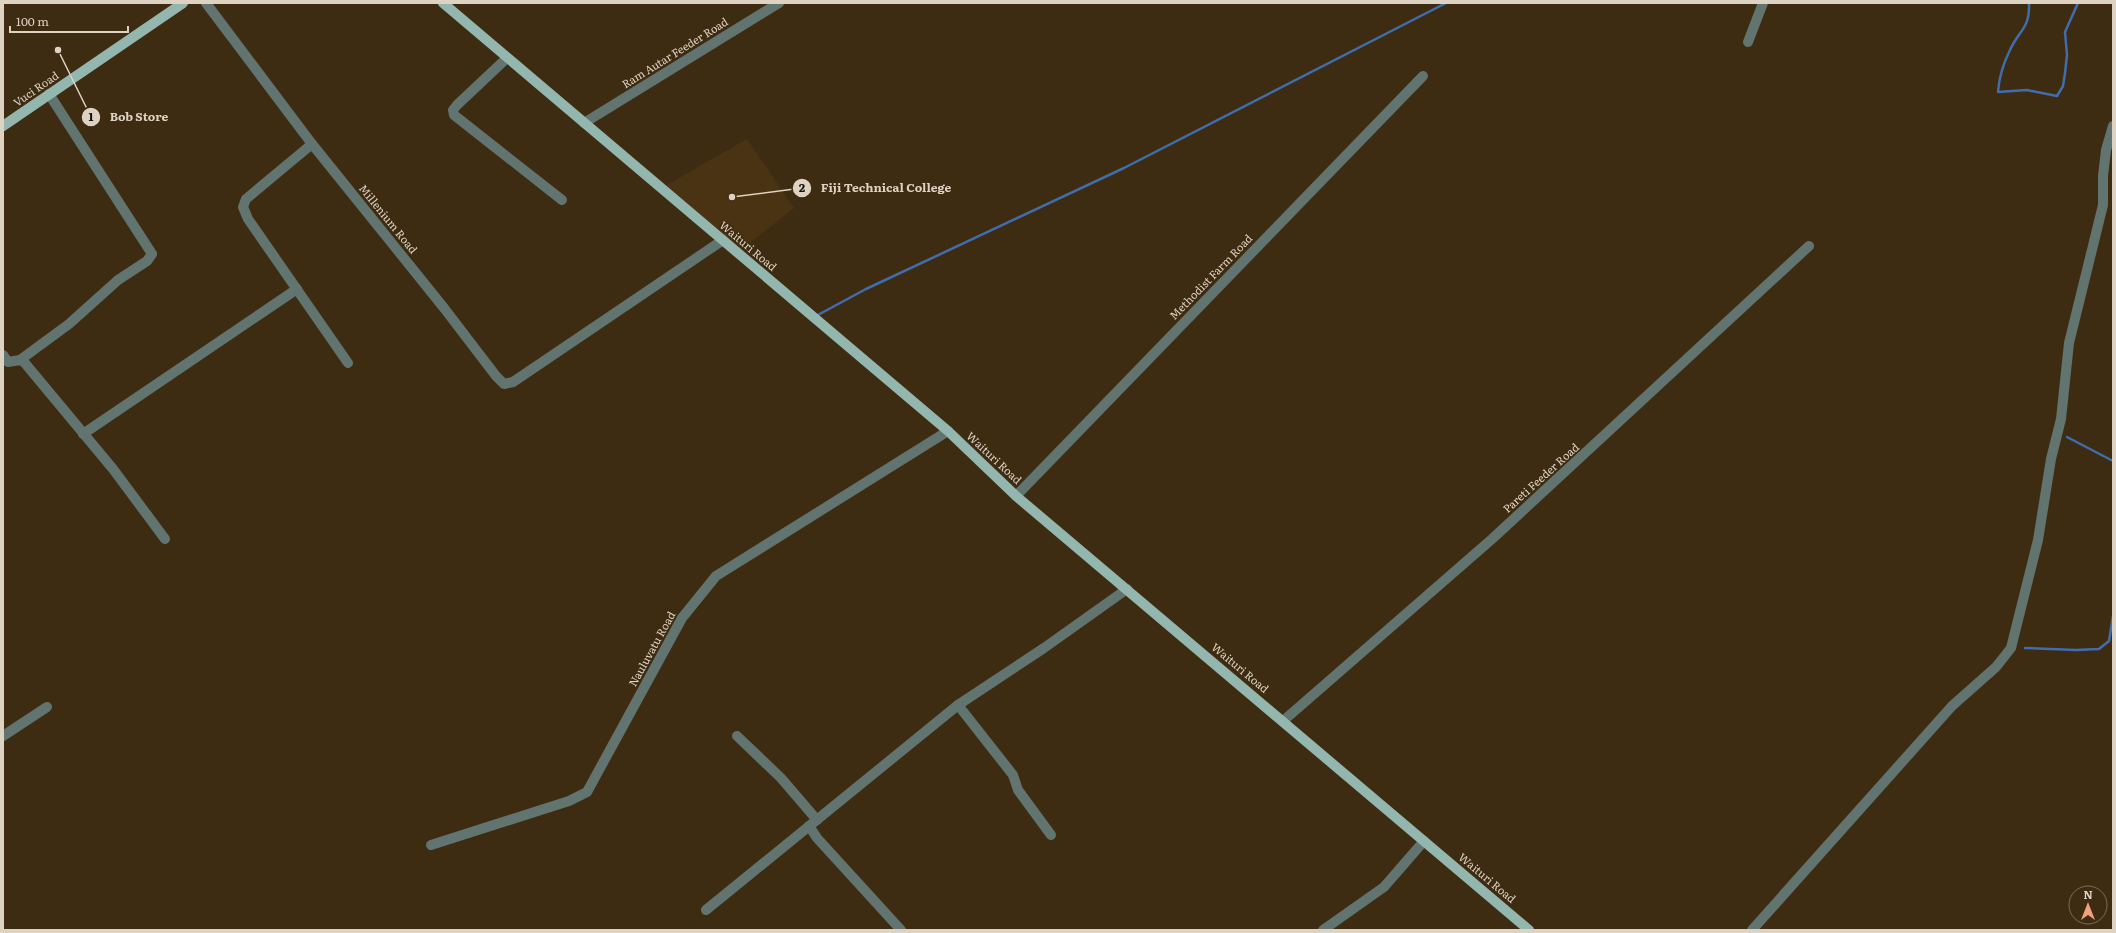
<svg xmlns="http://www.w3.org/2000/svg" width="2116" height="933" viewBox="0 0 2116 933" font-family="Literata,serif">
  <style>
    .built { fill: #4a3312 }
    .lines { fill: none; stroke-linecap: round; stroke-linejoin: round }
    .stream { stroke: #3f6dae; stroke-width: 2.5 }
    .minor { stroke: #62746f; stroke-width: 10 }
    .major { stroke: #93b7ae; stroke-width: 10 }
    .labels { text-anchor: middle; stroke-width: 3; stroke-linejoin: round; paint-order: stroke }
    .street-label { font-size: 11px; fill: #ded2c3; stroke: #3e2c12 }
    .leader { fill: none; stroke: #ded2c3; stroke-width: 1.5 }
    .callout-dot { fill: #ded2c3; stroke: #3e2c12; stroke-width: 1.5 }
    .mark-label { font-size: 12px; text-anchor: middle; font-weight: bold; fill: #111 }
    .callout-label { font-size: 12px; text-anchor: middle; font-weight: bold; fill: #ded2c3; stroke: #3e2c12; stroke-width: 3; stroke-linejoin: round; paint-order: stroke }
  </style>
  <rect width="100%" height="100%" fill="#3e2c12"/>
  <polygon class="built" points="747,139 794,208 742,249 665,186"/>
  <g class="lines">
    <g class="stream">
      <path d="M 2029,3 C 2030,29 2019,30 2010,50 C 2004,62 1999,78 1998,92 L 2027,90 L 2057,96 L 2063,86 L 2065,73 L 2067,55 L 2065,32 L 2078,3"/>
      <polyline points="816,316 866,289 1124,168 1446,3"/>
      <polyline points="2067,437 2113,461"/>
      <polyline points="2025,648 2076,650 2099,649 2109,641 2113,616"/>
    </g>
    <g class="minor">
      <polyline points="206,3 312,144 444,308 496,376 504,384 513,382 723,240"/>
      <polyline points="1748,42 1763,3"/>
      <polyline points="507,58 457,105 453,110 454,115 562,200"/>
      <polyline points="584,123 779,3"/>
      <polyline points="312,144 246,199 243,207 248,219 348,363"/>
      <polyline points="3,355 8,362 20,360 24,362 113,469 165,539"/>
      <polyline points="20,360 69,324 118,280 147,261 152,254 49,94"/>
      <polyline points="83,434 297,289"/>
      <polyline points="1016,496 1423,76"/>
      <polyline points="958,705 1013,775 1018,790 1051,835"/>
      <polyline points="1283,721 1492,539 1809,246"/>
      <polyline points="3,736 47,707"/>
      <polyline points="737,736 781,778 817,820"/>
      <polyline points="809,826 817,838 901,930"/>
      <polyline points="431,845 569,801 587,792 682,618 716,576 948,431"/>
      <polyline points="706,910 958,705 1044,648 1127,589"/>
      <polyline points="1323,930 1384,887 1424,841"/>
      <polyline points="1752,930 1952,706 1996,667 2011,648 2038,540 2051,459 2061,419 2069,343 2103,205 2103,176 2106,150 2113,126"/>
    </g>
    <g class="major">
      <polyline points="443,3 948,431 1016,496 1529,930"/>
      <polyline points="3,126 183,3"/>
    </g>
  </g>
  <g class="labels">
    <g class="street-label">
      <text transform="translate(675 53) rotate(-32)" y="4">Ram Autar Feeder Road</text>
      <text transform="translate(36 89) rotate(-35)" y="4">Vuci Road</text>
      <text transform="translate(388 219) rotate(51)" y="4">Millenium Road</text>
      <text transform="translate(748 246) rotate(40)" y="4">Waituri Road</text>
      <text transform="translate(1211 277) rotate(-46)" y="4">Methodist Farm Road</text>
      <text transform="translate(994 458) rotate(43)" y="4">Waituri Road</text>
      <text transform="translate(1541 478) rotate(-42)" y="4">Pareti Feeder Road</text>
      <text transform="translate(652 649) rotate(-61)" y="4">Nauluvatu Road</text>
      <text transform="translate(1240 668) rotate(40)" y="4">Waituri Road</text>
      <text transform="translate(1487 878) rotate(40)" y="4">Waituri Road</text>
    </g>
  </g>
  <path class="leader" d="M58 50L91 117M732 197L802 188"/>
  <g class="callout-dot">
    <circle cx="58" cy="50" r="4"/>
    <circle cx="732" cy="197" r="4"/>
    <circle cx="91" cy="117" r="10"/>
    <circle cx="802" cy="188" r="10"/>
  </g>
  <g class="mark-label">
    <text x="91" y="121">1</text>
    <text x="802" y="192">2</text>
  </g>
  <g class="callout-label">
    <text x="139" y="121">Bob Store</text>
    <text x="886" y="192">Fiji Technical College</text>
  </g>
  <rect width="2116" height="933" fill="none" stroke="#ded2c3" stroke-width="8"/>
  <g transform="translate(2088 905)"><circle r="19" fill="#3e2c12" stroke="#7e6e59"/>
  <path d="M0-3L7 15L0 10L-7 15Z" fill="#f1a17d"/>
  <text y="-6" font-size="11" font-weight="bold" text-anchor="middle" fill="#ded2c3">N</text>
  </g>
  <path d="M10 26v6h118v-6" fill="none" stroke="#ded2c3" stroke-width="2"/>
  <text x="16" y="26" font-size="12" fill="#ded2c3" stroke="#3e2c12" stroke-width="3" paint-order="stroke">100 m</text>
</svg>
